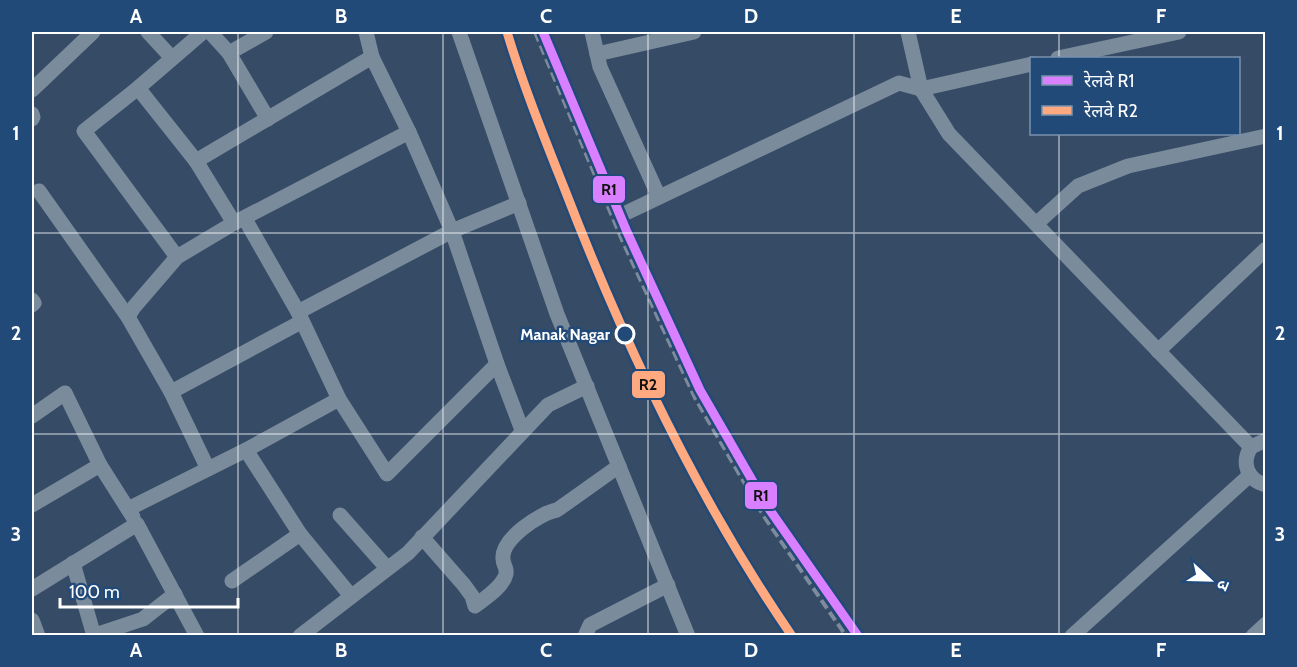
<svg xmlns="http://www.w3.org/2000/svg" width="1297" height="667" viewBox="0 0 1297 667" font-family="Cabin,'Noto Sans Devanagari',sans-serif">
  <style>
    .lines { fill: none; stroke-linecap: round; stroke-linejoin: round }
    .minor { stroke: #7a8b9c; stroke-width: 15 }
    .rail { stroke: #7d8b9c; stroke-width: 4; stroke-dasharray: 10 4.5; stroke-linecap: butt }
    .rail-1-casing { stroke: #224a79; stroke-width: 14 }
    .rail-2-casing { stroke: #224a79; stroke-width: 14 }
    .rail-1 { stroke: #d880ff; stroke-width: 9 }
    .rail-2 { stroke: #ffa980; stroke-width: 9 }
    .grid { fill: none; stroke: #fff; stroke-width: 1.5; stroke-opacity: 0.55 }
    .stop-dot { fill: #224a79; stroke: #fff; stroke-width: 3 }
    .labels { text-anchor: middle; stroke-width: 5; stroke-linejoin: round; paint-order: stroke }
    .stop-label { font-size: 16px; font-weight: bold; fill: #fff; stroke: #224a79; text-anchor: end }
    .line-badge { stroke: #224a79; stroke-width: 2 }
    .pale-badge-label { font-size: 16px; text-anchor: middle; font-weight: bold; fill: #111 }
    .neatline { fill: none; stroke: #fff; stroke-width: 2 }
    .grid-label { font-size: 20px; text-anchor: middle; font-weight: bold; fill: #fff }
  </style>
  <rect width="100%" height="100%" fill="#364b65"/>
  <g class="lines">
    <g class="minor">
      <polyline points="148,32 172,58"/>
      <polyline points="210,32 229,53"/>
      <polyline points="266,32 229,53 268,119"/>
      <polyline points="366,32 372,57"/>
      <polyline points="459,32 557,314 688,636"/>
      <polyline points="592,32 600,67 659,197"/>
      <polyline points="908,32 921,89 949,134 1251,447"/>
      <polyline points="597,54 694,32"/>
      <polyline points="1058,58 1179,32"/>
      <polyline points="138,88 84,131 177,257"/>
      <polyline points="32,90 93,32"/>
      <polyline points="32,114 33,117 32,119"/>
      <polyline points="196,161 138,88 203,32"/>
      <polyline points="39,191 128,317"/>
      <polyline points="628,212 899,83 921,89 1032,64"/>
      <polyline points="245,219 298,312"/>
      <polyline points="234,223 196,161 372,57 409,132"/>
      <polyline points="1036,224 1078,186 1128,166 1266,136"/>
      <polyline points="32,300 34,303 32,305"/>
      <polyline points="1158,351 1266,249"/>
      <polyline points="497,364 387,474 339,399 298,312 452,231 519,203"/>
      <polyline points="171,392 301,322"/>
      <polyline points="32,416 65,393 100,465"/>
      <path d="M 1266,440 L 1251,447 C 1241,463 1247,480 1266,485"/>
      <polyline points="246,450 300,534"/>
      <polyline points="208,469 171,392 128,317 134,307 177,257 234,223 409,132 452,231 497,364 522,430"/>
      <polyline points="32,505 100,465 133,517"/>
      <polyline points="128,509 246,450 339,399"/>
      <polyline points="340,515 387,568"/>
      <path d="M 422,537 L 464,585 L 472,596 L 475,606 C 485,598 500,589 505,577 C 509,569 503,566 503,559 C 501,539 540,513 557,510 L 619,466"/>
      <polyline points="73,563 94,636"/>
      <polyline points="232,581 300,534 351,596"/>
      <polyline points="32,589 137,524 197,636"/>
      <polyline points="32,620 38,636"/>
      <polyline points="95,635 143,619 175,594"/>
      <polyline points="300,636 408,553 548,405 587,386"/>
      <polyline points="585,636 590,625 668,585"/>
      <polyline points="1072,636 1250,475"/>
      <polyline points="1253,636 1266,624"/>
    </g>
    <g class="rail">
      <path d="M 507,32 C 523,85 544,137 565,190 C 625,346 697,498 792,636"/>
      <polyline points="535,32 622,240 695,398 763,515 846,636"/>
    </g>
    <defs>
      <polyline id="rail-1" points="543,32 627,232 700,390 767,506 858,636"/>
      <path id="rail-2" d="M 507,32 C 523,85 544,137 565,190 C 625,346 697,498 792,636"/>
    </defs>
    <use href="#rail-1" class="rail-1-casing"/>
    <use href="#rail-2" class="rail-2-casing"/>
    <use href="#rail-1" class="rail-1"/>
    <use href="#rail-2" class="rail-2"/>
  </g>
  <path class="grid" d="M 238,32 L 238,636M 443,32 L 443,636M 648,32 L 648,636M 854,32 L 854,636M 1059,32 L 1059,58M 1059,134 L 1059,636M 32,233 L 1266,233M 32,434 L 1266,434"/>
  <circle class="stop-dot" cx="625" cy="334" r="9"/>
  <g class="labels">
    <g class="stop-label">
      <text x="610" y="340">Manak Nagar</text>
    </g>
  </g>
  <g class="line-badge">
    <rect x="592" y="175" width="34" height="29" rx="6" fill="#d880ff"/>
    <rect x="631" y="370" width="35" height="29" rx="6" fill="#ffa980"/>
    <rect x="744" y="481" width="34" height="29" rx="6" fill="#d880ff"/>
  </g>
  <g class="pale-badge-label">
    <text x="609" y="195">R1</text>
    <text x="648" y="390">R2</text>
    <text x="761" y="501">R1</text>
  </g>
  <rect width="1297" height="667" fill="none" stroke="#224a79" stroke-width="66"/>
  <rect x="1030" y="57" width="210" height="78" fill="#224a79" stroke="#7a92af" stroke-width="1.5"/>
  <rect x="1042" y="76" width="30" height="9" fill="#d880ff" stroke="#7a92af" stroke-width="1.5"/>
  <text x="1084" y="87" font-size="18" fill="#ffffff">रेलवे R1</text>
  <rect x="1042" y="106" width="30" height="9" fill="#ffa980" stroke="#7a92af" stroke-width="1.5"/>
  <text x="1084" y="117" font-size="18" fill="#ffffff">रेलवे R2</text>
  <g transform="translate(1210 580) rotate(112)" stroke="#224a79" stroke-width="4.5" paint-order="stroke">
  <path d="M0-4.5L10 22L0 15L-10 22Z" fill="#ffffff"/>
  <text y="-9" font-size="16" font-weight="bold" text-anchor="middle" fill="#ffffff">उ</text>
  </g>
  <path d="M60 598v9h178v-9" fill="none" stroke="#ffffff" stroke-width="3"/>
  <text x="69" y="598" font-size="18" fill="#ffffff" stroke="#224a79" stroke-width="4.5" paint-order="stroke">100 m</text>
  <rect x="33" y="33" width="1231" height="601" class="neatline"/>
  <g class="grid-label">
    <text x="136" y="23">A</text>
    <text x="341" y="23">B</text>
    <text x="546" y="23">C</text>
    <text x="751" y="23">D</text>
    <text x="956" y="23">E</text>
    <text x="1161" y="23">F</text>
    <text x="16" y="140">1</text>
    <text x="1280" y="140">1</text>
    <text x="16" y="340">2</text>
    <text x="1280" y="340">2</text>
    <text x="16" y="541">3</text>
    <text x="1280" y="541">3</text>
    <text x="136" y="657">A</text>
    <text x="341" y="657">B</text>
    <text x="546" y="657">C</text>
    <text x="751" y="657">D</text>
    <text x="956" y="657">E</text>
    <text x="1161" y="657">F</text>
  </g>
</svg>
